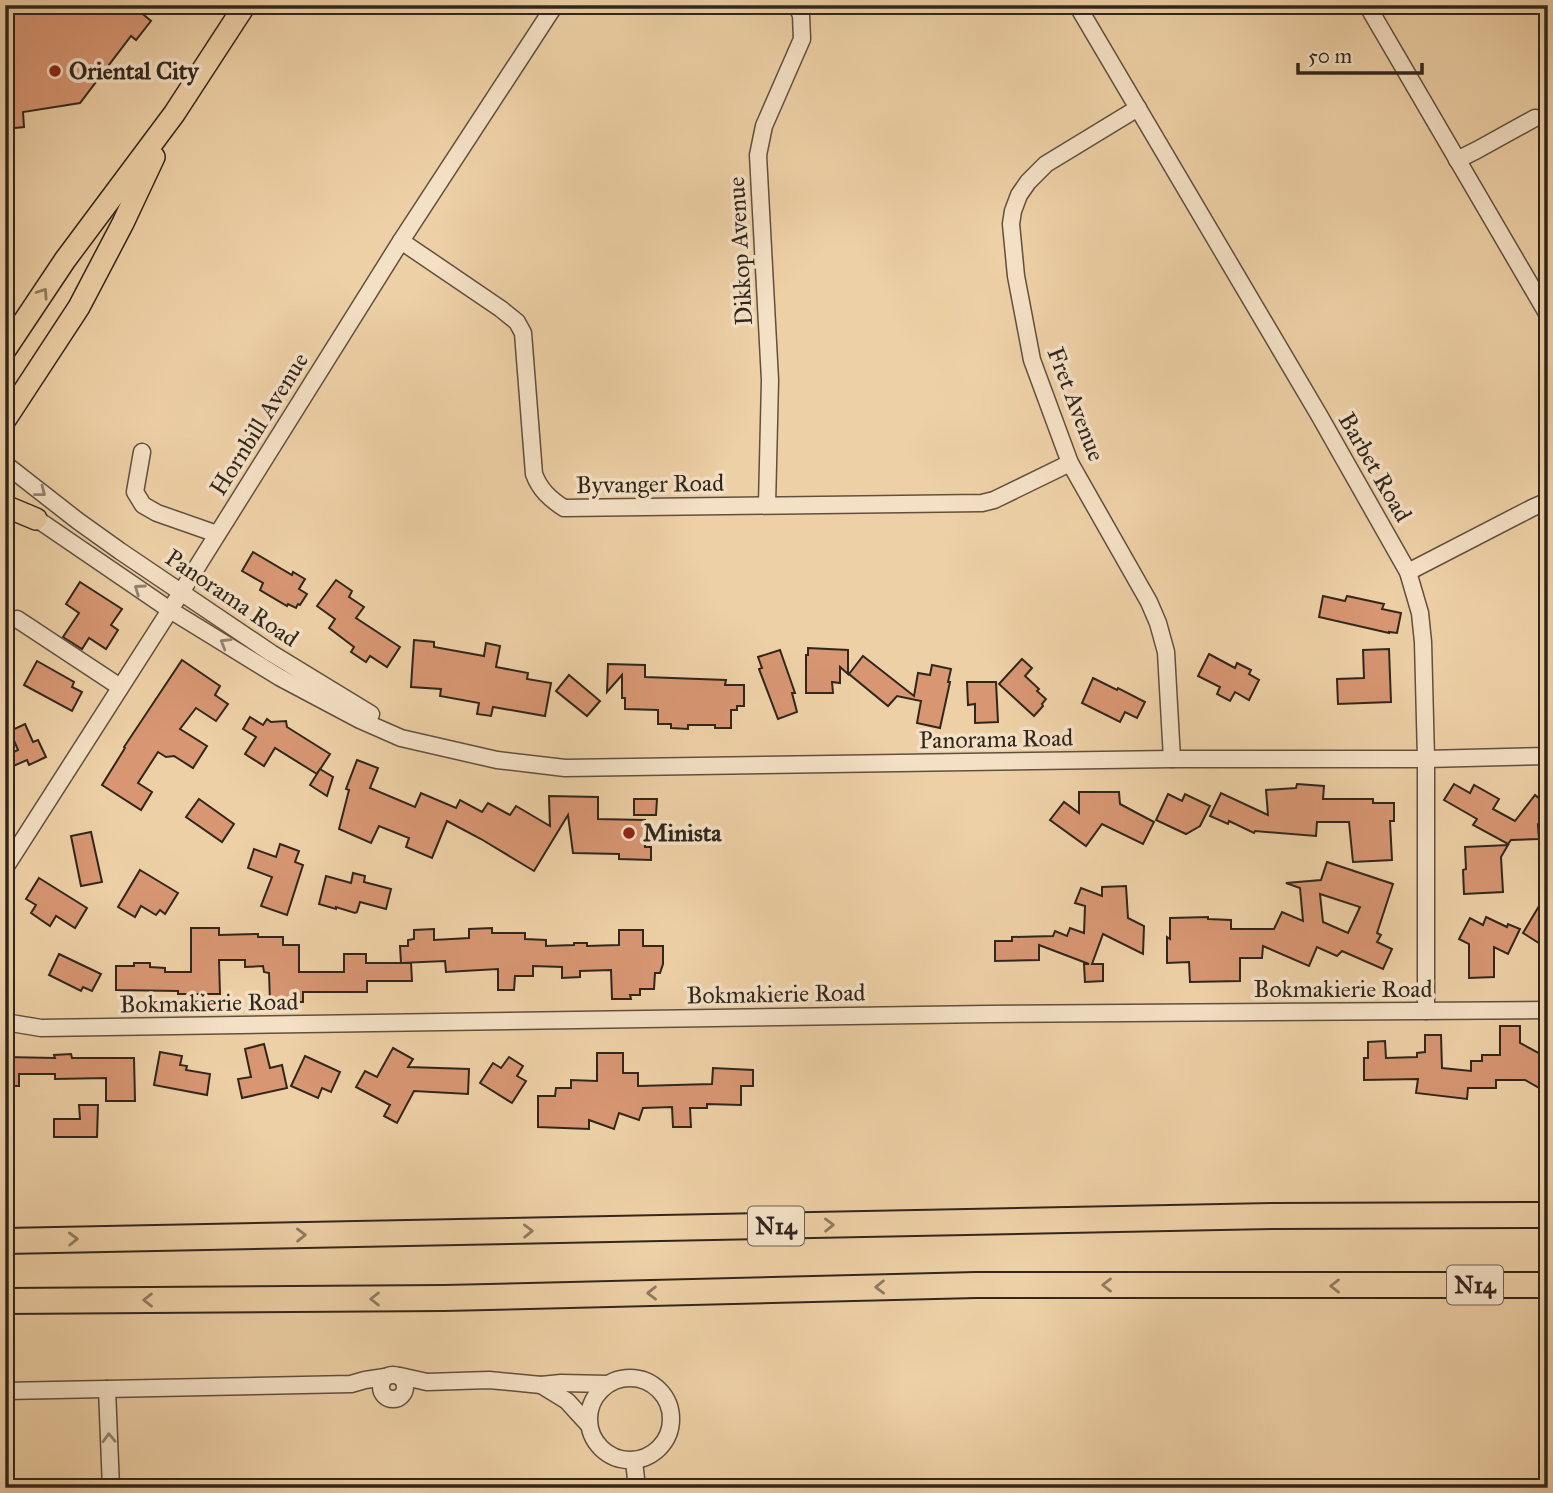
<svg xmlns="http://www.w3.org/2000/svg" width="1553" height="1493" viewBox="0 0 1553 1493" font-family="'IM FELL Great Primer',serif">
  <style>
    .building { fill: #d89673; stroke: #31261c; stroke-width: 2; fill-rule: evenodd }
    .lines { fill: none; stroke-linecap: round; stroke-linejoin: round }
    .minor-casing { stroke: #60503e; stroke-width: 19 }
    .major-casing { stroke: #31261c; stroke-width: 24 }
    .highway-casing { stroke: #31261c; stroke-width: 28 }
    .minor { stroke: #f4e0c5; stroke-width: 16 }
    .major { stroke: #eed0a6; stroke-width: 21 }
    .highway { stroke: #eed0a6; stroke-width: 24 }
    .oneway { stroke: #907b61 }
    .oneway2 { stroke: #928370 }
    .poi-dot { fill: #8f2418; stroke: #f4e0c5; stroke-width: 2.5 }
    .labels { text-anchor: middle; stroke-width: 7; stroke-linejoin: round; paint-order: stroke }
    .shield { fill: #f4e0c5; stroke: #6c5e4f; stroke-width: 2 }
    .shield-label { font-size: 23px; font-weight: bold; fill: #31261c }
    .poi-label { font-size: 24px; font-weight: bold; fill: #31261c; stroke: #f4e0c5; text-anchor: start }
    .street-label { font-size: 24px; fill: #31261c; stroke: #f4e0c5 }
  </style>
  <rect width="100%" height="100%" fill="#eed0a6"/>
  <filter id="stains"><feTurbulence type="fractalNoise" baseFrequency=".00286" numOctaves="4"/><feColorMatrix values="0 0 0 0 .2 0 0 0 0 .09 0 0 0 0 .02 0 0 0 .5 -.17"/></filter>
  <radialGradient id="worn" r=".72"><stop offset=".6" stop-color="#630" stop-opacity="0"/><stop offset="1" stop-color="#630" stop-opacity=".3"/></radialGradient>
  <g class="building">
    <polygon points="5,5 132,5 151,21 136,40 131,36 80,103 23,112 24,127 5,129"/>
    <polygon points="253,552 292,575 293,572 305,579 299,589 307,594 300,605 298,604 296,608 288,604 287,606 260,590 263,583 242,571"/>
    <polygon points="336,580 352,591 349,597 364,607 356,618 400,647 387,667 370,656 366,662 351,652 354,647 329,628 335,619 317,606"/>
    <polygon points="80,582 122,609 111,625 118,630 106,649 89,638 82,649 63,637 79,613 66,604"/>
    <polygon points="1323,596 1345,601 1347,596 1384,604 1382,609 1401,613 1397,633 1389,632 1389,633 1319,617"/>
    <polygon points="414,640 434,642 434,647 484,656 486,643 500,646 496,667 528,673 527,679 551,683 545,716 493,707 491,716 477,714 479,703 440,696 441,689 411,687"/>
    <polygon points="808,648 848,650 848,674 840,667 840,683 832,682 833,693 806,693 806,655 808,655"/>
    <polygon points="1389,649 1391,702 1338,704 1337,679 1364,678 1363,650"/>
    <polygon points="780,650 795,693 792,693 797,712 778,719 759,669 762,668 758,657"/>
    <polygon points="1209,654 1235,668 1237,663 1251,670 1249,674 1259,680 1249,700 1235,692 1230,701 1217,694 1220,687 1198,676"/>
    <polygon points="863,656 914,696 918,673 930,675 932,665 951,669 948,682 950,682 940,728 917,723 921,701 897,696 888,706 849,674"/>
    <polygon points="1022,659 1032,668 1025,676 1039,689 1037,691 1046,699 1042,704 1043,706 1034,716 999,684"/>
    <polygon points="182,660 220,686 215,695 228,704 216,721 196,708 180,729 207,746 193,768 174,756 166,757 158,752 138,783 152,792 141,810 102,785 125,748 124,747"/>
    <polygon points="37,661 74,682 72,687 82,692 72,711 24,685"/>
    <polygon points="608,664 645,665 645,677 726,680 725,685 744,685 744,706 737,706 737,710 731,710 731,728 715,728 715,725 688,725 688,729 671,728 671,724 658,724 658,710 625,709 625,698 622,698 622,675 607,692"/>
    <polygon points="569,675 600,701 587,716 556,691"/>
    <polygon points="1093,678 1117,690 1118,688 1145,702 1137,718 1125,712 1120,722 1082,703"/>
    <polygon points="967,682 996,682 998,722 975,723 975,704 968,705"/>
    <polygon points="250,717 263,725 267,719 271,722 286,721 287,727 330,754 317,774 275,748 264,766 245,754 256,737 243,729"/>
    <polygon points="25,724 33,742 38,740 46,757 29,765 27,760 9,768 5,756 18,750 10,731"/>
    <polygon points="357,760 378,768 370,788 415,807 421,793 456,808 460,800 482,812 488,803 510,815 516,806 550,826 549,796 598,797 598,819 645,820 645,847 651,847 651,860 619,859 619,854 573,853 568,815 534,871 481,839 447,821 432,858 406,847 409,838 379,826 371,843 339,829 349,790 346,789"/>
    <polygon points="320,769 333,777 327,796 310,785"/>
    <polygon points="1297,784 1324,786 1323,799 1373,799 1373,803 1394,803 1394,821 1390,821 1392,860 1353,862 1349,822 1317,822 1316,836 1255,831 1254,833 1229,821 1228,824 1210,816 1221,793 1268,815 1266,790 1296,788"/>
    <polygon points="1454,784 1470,793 1474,785 1499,799 1493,809 1515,821 1535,795 1548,806 1548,832 1538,825 1539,839 1511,840 1508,844 1473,825 1477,819 1444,800"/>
    <polygon points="1079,792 1119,792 1120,804 1154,822 1143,844 1102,824 1086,846 1050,820 1064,802 1079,813"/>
    <polygon points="1168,794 1182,801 1185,794 1210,806 1200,826 1186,834 1156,820"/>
    <polygon points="199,799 234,824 222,842 186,817"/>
    <polygon points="634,799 657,799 656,815 634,815"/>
    <polygon points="91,832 102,882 81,886 71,836"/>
    <polygon points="280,844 299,851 295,862 303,865 287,915 261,906 272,877 248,868 254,849 276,857"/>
    <polygon points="1508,845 1501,857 1503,892 1464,894 1463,870 1466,869 1465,847"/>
    <path d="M 1327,862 L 1393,884 L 1377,933 L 1381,935 L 1377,942 L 1392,949 L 1383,969 L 1342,951 L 1337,956 L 1317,947 L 1309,966 L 1263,946 L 1262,958 L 1240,958 L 1240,981 L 1190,982 L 1189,962 L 1167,963 L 1167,937 L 1170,939 L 1170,918 L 1208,917 L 1208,919 L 1231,920 L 1231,929 L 1274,929 L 1282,912 L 1303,921 L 1300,888 L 1286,883 L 1321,880 ZM 1320,894 L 1360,907 L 1348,933 L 1323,922 Z"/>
    <polygon points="140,870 178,893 165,914 160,910 156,915 141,906 135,917 118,907"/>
    <polygon points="353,873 365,876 364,882 391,889 386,909 360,902 357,912 355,913 336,907 336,909 319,904 326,876 351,883"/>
    <polygon points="39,878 87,908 75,928 56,916 50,926 31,913 36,905 26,899"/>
    <polygon points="1126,886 1128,918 1144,926 1143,954 1103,934 1092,964 1103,964 1103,981 1085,982 1084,964 1089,964 1039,945 1039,960 995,961 995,941 1012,941 1012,937 1053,936 1055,931 1067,936 1070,928 1084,933 1085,906 1075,903 1081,888 1102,896 1102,887"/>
    <polygon points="1539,906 1548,911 1548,949 1523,933"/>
    <polygon points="1486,917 1507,927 1508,924 1520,929 1508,954 1494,947 1494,977 1469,978 1469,944 1459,939 1470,918 1483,925"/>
    <polygon points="191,928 219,928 219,935 258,934 258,937 283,937 283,945 299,945 299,972 344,972 344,954 366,954 366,963 411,963 412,981 367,981 367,992 303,992 303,1002 270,1002 269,973 264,972 263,966 245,967 245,960 219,960 220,994 178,994 178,991 116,990 116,966 134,966 134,963 150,963 150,967 165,968 165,972 191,972"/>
    <polygon points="492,928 492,933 525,933 525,939 546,940 546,946 574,945 574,943 587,943 587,946 619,945 619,930 643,930 643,946 663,946 663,964 660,973 655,973 654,989 640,989 640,995 630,995 631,999 612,999 611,970 580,971 580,977 562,978 562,967 533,966 533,976 515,976 514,990 498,990 498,969 446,972 445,961 401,963 400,946 408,946 408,940 414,939 414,930 434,929 434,940 469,938 469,929"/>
    <polygon points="59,954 101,974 92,991 83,987 81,991 49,975"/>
    <polygon points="1500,1026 1520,1026 1520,1043 1548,1058 1548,1093 1525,1080 1496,1080 1496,1088 1468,1088 1467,1099 1416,1093 1418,1079 1364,1080 1364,1058 1368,1058 1368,1042 1385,1041 1386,1058 1417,1057 1417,1053 1425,1052 1425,1035 1441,1035 1442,1068 1471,1071 1471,1061 1482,1061 1482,1055 1500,1055"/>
    <polygon points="264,1044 270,1068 282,1065 287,1088 242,1098 238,1079 251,1077 245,1049"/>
    <polygon points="393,1048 413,1059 408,1067 469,1069 468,1094 414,1091 397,1123 384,1116 390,1105 356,1087 365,1071 377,1077"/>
    <polygon points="160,1052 182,1056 180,1065 187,1066 186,1070 210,1074 207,1095 154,1085"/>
    <polygon points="597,1053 623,1053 623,1073 638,1073 638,1086 712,1084 713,1068 753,1070 753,1086 741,1086 741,1105 707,1104 707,1108 690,1108 691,1127 673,1127 672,1107 643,1108 639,1120 619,1113 614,1129 589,1120 589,1129 538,1127 538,1096 555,1096 556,1088 571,1088 571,1080 597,1081"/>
    <polygon points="71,1054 72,1058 134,1058 135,1101 106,1101 106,1078 55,1079 55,1074 19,1074 19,1086 5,1086 5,1057 55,1058 54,1055"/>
    <polygon points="305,1056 340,1072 331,1092 322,1088 318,1098 291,1086"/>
    <polygon points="509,1057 523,1066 517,1076 526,1081 512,1103 480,1083 493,1063 501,1068"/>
    <polygon points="79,1105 98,1105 97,1137 54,1137 54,1119 80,1119"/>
  </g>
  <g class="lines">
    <defs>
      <g id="minor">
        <polyline points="1077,5 1319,415 1408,572 1420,613 1423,642 1426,759 1426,1011"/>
        <polyline points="1367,5 1548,315"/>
        <polyline points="1138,108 1046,164 1028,182 1019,195 1013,211 1011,224 1016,276 1032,360 1070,463 1149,602 1158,623 1166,652 1172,759"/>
        <polyline points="1457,160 1477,150 1535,118"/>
        <path d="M 401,241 L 501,309 L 517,322 L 523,333 L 534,474 C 540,490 550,499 564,508 L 982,503 L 994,500 L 1070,463"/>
        <polyline points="142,452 135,492 143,505 157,513 217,534"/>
        <polyline points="5,464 78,521 120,551 271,653 371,714"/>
        <polyline points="767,505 770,380 758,155 764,126 802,39 801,15 796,5"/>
        <polyline points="28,513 170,610 279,677 360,720 401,738 497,760 565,768 1172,759 1426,759 1548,756"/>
        <polyline points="1408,572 1532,508 1548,501"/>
        <polyline points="17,619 120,687"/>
        <polyline points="5,868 170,610 401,241 555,5"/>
        <polyline points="5,1020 11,1023 41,1028 989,1014 1548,1010"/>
        <circle cx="393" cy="1387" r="12"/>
        <polyline points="400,1376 427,1382 489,1380 541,1385 561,1383 608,1384"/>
        <circle cx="630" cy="1419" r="41"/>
        <polyline points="541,1385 567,1401 589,1425"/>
        <polyline points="107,1389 111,1488"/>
        <polyline points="5,1391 351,1384 365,1380 385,1377"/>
        <polyline points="634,1461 637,1488"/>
      </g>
      <g id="major">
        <polyline points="5,350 65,260 174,114 245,5"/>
        <polyline points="5,420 79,307 123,223 154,157"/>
        <polyline points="5,506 36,519"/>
      </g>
      <g id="highway">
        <polyline points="5,1241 1275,1216 1548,1215"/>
        <polyline points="5,1301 444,1298 976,1285 1548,1285"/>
      </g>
    </defs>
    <use href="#minor" class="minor-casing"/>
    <use href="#major" class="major-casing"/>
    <use href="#highway" class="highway-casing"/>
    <use href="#minor" class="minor"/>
    <use href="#major" class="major"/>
    <use href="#highway" class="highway"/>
  </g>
  <defs><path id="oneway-chevron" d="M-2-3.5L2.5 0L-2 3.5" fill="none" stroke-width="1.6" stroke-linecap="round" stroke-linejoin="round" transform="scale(1.75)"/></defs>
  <g class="oneway">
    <use href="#oneway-chevron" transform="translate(43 293) rotate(-56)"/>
    <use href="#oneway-chevron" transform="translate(829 1225) rotate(-1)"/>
    <use href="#oneway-chevron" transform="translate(528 1231) rotate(-1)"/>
    <use href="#oneway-chevron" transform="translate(301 1235) rotate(-1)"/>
    <use href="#oneway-chevron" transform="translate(73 1239) rotate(-1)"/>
    <use href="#oneway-chevron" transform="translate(1107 1285) rotate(-180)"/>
    <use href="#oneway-chevron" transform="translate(1335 1286) rotate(-180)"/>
    <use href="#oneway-chevron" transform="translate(880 1287) rotate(179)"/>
    <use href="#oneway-chevron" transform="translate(652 1293) rotate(179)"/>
    <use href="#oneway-chevron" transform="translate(375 1299) rotate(180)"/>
    <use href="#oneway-chevron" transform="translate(148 1300) rotate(180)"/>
  </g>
  <g class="oneway2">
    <use href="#oneway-chevron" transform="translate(41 492) rotate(38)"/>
    <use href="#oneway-chevron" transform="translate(139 589) rotate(-145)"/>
    <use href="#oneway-chevron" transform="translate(225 643) rotate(-149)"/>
    <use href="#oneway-chevron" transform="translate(109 1438) rotate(-92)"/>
  </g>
  <g class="poi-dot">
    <circle cx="55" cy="71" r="7"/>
    <circle cx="629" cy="833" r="7"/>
  </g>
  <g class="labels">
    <g class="shield">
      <rect x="748" y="1206.5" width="56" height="39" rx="5"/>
      <rect x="1447" y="1265.5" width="56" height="39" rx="5"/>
    </g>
    <g class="shield-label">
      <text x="776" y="1234">N14</text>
      <text x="1475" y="1293">N14</text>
    </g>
    <g class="poi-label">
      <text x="69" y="79">Oriental City</text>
      <text x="643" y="841">Minista</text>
    </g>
    <g class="street-label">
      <text transform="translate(740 251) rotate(-93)" y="8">Dikkop Avenue</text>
      <text transform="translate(1076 404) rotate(69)" y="8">Fret Avenue</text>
      <text transform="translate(259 424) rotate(-58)" y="8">Hornbill Avenue</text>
      <text transform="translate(1375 467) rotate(60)" y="8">Barbet Road</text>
      <text transform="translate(650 484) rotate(-1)" y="8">Byvanger Road</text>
      <text transform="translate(232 598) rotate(34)" y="8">Panorama Road</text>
      <text transform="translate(996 739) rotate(-1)" y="8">Panorama Road</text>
      <text x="1343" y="997">Bokmakierie Road</text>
      <text transform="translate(776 994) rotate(-1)" y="8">Bokmakierie Road</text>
      <text transform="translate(209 1003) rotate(-1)" y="8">Bokmakierie Road</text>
    </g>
  </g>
  <rect width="1553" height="1493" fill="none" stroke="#eed0a6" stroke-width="28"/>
  <rect x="7" y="7" width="1539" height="1479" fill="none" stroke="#31261c" stroke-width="3.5"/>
  <rect x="14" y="14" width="1525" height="1465" fill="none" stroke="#31261c" stroke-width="2"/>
  <path d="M1298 63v10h124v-10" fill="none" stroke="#31261c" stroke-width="3.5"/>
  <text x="1308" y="63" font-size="21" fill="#31261c" stroke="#f4e0c5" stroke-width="5" paint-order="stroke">50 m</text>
  <rect width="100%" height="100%" filter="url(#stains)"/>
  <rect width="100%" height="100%" fill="url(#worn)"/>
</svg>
